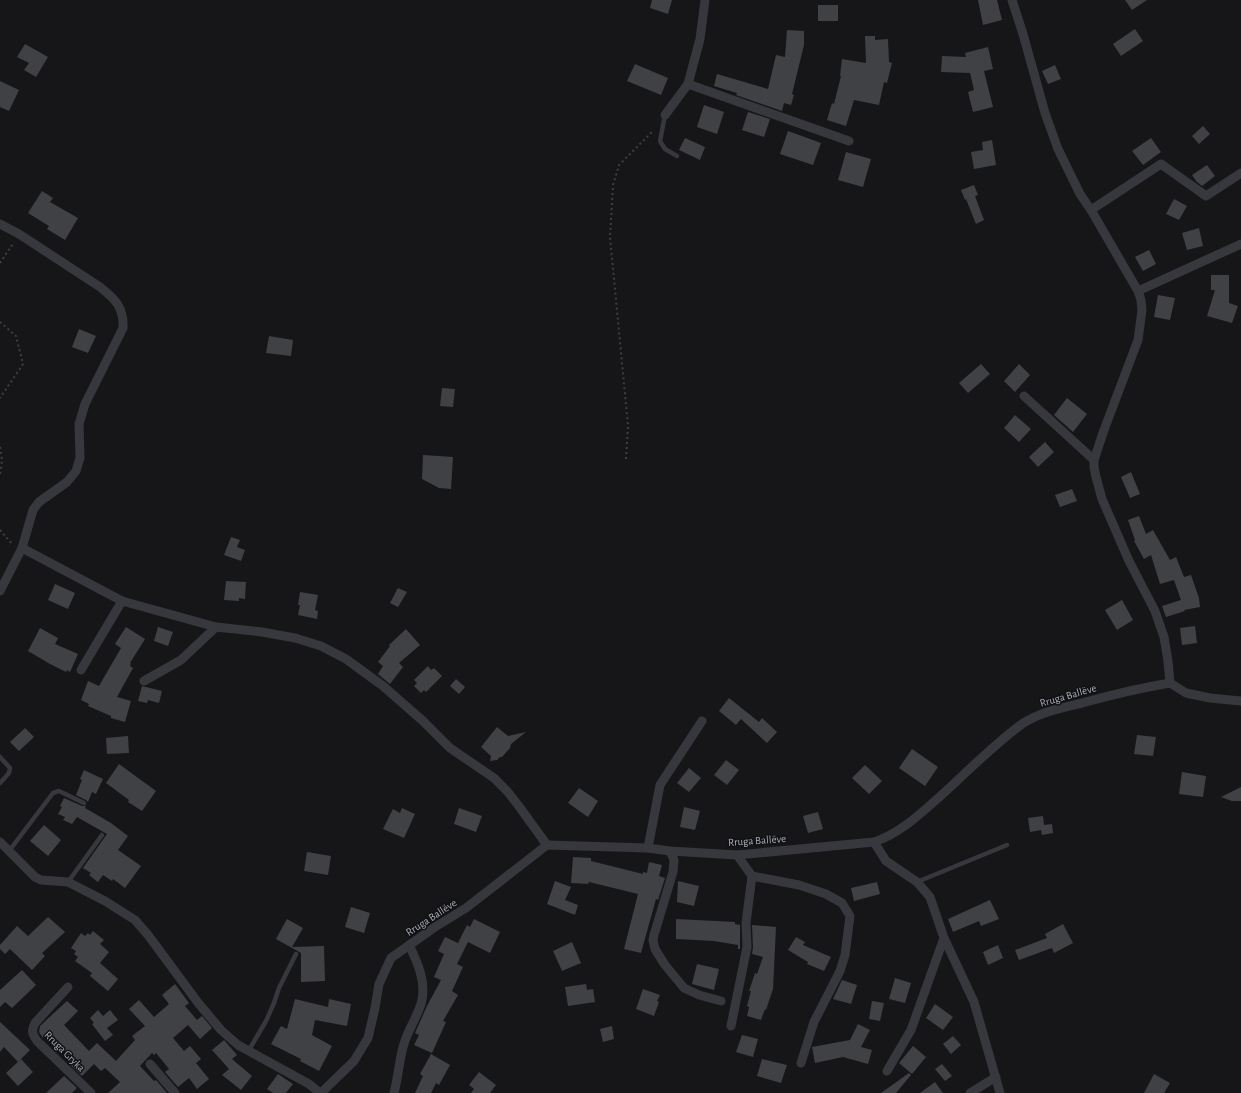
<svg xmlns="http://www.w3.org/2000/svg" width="1241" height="1093" viewBox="0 0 1241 1093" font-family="'Alegreya Sans',sans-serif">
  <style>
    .building { fill: #404145 }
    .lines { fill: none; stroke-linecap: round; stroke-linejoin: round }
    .path { stroke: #3d3f44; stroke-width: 2; stroke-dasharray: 2 3; stroke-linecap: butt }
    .lane { stroke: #37383d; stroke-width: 4.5 }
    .street { stroke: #37383d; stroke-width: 9 }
    .labels { text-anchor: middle; stroke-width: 3; stroke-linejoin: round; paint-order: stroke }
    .street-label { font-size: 11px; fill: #a8adb8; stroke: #111113 }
  </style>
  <rect width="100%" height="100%" fill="#161618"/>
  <g class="building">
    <polygon points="652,0 672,0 668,14 650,8"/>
    <polygon points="978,0 997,0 1002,20 983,25"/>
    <polygon points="1125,0 1147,0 1132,10"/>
    <rect x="818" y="5" width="20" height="16"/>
    <polygon points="1135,29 1143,41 1121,56 1113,44"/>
    <polygon points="787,30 804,31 804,45 792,94 794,95 791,105 784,103 782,111 736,95 737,93 714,86 717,74 768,89 776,55 785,57"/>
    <polygon points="865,36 875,36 875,40 888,39 889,62 892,63 887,83 884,82 879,105 854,100 846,126 827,120 832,103 834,104 841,76 840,76 842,59 866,63"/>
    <polygon points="25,44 48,57 36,77 24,70 29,63 17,57"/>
    <polygon points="988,47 993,69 984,71 993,107 973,112 968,92 974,90 970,73 941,72 942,56 966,57 965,53"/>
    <polygon points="635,64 668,78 661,95 627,81"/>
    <polygon points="1055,65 1061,79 1048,84 1042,71"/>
    <polygon points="0,81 19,90 9,111 0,107"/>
    <polygon points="704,105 724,112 717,134 697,127"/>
    <polygon points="748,112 770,119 764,137 742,130"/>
    <polygon points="1203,126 1210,134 1199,144 1192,136"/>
    <polygon points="788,131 821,143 813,165 780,154"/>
    <polygon points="685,138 705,147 700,160 679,150"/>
    <polygon points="1151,138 1161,152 1143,165 1132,151"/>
    <polygon points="992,140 996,165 974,169 971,152 983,150 982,142"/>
    <polygon points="846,152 871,159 863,187 838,180"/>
    <polygon points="1207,165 1215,176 1202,186 1196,181 1192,175"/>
    <polygon points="974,185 978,195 975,196 984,220 976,224 966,199 965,200 961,190"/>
    <polygon points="42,191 53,198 50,202 78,218 65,240 47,229 49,226 28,213"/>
    <polygon points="1174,199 1187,206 1179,220 1166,214"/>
    <polygon points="1199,228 1203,246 1187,250 1182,233"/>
    <polygon points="1149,250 1156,264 1143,271 1135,257"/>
    <polygon points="1211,275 1229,275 1229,303 1238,306 1232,323 1207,316 1215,290 1211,290"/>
    <polygon points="1158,295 1175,298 1170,320 1154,317"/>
    <polygon points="79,329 96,336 88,353 72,347"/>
    <polygon points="269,336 293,340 291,356 266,353"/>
    <polygon points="981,364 990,374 968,393 959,383"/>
    <polygon points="1019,364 1030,375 1015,392 1004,381"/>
    <polygon points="442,388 455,389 453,407 440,406"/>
    <polygon points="1067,398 1087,414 1073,432 1054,415"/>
    <polygon points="1015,415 1031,429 1019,442 1004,428"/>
    <polygon points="1045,442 1054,452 1038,467 1029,457"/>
    <polygon points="423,455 453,457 451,489 439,488 422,479"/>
    <polygon points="1131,472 1140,494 1130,498 1121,477"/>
    <polygon points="1072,489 1077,501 1060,507 1055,495"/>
    <polygon points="1139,516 1146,534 1153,530 1170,560 1176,557 1184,577 1191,575 1199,598 1200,607 1184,610 1185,611 1166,617 1162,606 1181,600 1174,580 1160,584 1151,555 1144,559 1134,541 1135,540 1128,520"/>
    <polygon points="231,537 240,540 237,547 245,550 241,561 224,555"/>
    <polygon points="226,581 246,582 245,599 239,598 239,601 224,600"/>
    <polygon points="55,584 75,593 68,609 48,600"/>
    <polygon points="398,588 407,592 398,607 390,603"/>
    <polygon points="300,592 318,595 315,610 318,611 317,619 298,615 300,605 298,605"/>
    <polygon points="1122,600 1133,620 1117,630 1105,610"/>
    <polygon points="1195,626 1197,643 1182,645 1180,628"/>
    <polygon points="126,627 145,639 130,663 131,663 130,666 133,668 117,697 131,701 125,722 111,718 111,716 88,706 89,704 81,700 88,681 99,686 121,648 115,644"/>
    <polygon points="158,627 173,632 168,646 154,641"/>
    <polygon points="40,628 58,638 55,644 78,654 70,672 67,670 66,672 50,664 28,651"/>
    <polygon points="406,629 420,645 399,663 403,667 390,684 378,674 383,666 378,662 390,646 389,645"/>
    <polygon points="428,666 431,670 434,668 442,676 426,692 424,690 421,693 414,686 417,683 414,680"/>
    <polygon points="456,679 465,687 459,694 450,686"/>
    <polygon points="142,686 162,691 159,703 148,700 147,703 138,701"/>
    <polygon points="729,698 759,722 762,718 777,732 767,743 741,719 736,725 719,711"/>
    <polygon points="497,727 508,736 526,732 511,744 510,748 502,757 500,757 497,760 490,761 491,756 481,747"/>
    <polygon points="25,728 34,737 19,751 10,742"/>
    <polygon points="1137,735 1156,737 1153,756 1134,754"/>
    <polygon points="128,736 129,753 107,754 106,738"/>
    <polygon points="912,749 938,767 925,786 899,768"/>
    <polygon points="726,760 739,770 727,785 714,775"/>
    <polygon points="119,764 156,791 142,811 128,802 129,800 106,783"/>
    <polygon points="865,765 882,781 869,794 852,778"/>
    <polygon points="689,768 701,778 689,792 677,783"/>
    <polygon points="84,770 103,779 96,794 92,792 88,802 86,800 76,795 82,780 80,779"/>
    <polygon points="1182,772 1206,776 1203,797 1179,794"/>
    <polygon points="1241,787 1241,801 1232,801 1221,797"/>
    <polygon points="579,788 598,801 588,817 568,803"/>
    <polygon points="64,798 82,806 86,806 85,808 111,823 128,836 118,850 141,866 125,888 113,879 112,881 103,875 98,882 89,875 91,873 83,868 107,834 77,817 72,824 63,820 65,817 58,814 62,807 60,806"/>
    <polygon points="684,807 700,811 695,830 680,827"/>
    <polygon points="402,808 415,814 404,838 383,829 393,809 400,813"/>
    <polygon points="459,808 482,816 476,832 454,824"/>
    <polygon points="818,812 823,829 808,833 803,816"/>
    <polygon points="1043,816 1044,825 1052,824 1053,833 1042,835 1041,830 1030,832 1028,818"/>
    <polygon points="44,825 61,840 48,856 30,841"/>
    <polygon points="307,852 331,856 328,875 304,871"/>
    <polygon points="573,857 591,858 591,861 643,874 643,872 647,873 649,862 662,865 659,876 665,878 658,900 656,899 641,953 624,949 638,894 589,882 588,884 571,883"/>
    <polygon points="555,881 571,887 565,900 578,905 575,915 547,904"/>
    <polygon points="678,881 699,886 694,906 677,902"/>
    <polygon points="877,882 880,894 854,901 851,888"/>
    <polygon points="990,900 999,919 981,926 979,921 953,932 948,919"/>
    <polygon points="351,907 370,913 364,933 345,927"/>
    <polygon points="48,917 65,932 42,953 45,956 32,970 10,949 5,954 0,949 0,945 17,926 28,936"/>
    <polygon points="287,919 303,928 292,947 324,946 325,981 301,982 301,953 276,939"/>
    <polygon points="474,919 500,932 490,953 468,942 457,964 463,967 452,991 458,995 443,1021 446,1022 432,1053 414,1045 419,1035 415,1033 427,1006 441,980 434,977 444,954 438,951 445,937 458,943 467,925 470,927"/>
    <polygon points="676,919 735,922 735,924 740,925 740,949 738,949 738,945 714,941 676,939"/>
    <polygon points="1063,924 1073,943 1054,953 1052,948 1019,960 1015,950 1047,938 1045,934"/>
    <polygon points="752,925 776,927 773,989 766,1010 765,1009 761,1020 747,1016 749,1007 747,1006 751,991 749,991 755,973 757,974 763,957 752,954 753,947"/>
    <polygon points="93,931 104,940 100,944 109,952 100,963 118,979 108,991 90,976 92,973 75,961 78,957 74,954 76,951 71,948 81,933 85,936 88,933 90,935"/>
    <polygon points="796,937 805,942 803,945 831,957 824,971 807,964 808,962 788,950"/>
    <polygon points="572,942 581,963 562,971 553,951"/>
    <polygon points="998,945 1003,958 988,965 983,952"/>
    <polygon points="697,964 719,969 714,990 692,984"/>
    <polygon points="22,970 36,985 12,1008 5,1002 0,1007 0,990"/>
    <polygon points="895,978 911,983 905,1003 889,999"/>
    <polygon points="842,980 857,985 851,1004 833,999"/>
    <polygon points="175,984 189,1003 185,1006 197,1020 202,1016 212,1028 200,1039 188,1025 173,1038 184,1051 190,1046 201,1059 196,1063 209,1079 197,1089 189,1078 178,1087 165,1072 169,1069 156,1053 154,1055 152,1053 140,1066 154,1081 156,1080 167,1093 108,1093 120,1082 105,1068 101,1071 94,1064 82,1076 68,1063 72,1059 52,1038 49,1041 45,1036 43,1038 39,1032 40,1026 67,1001 78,1011 64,1025 89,1051 97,1043 116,1061 135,1040 132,1036 145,1026 129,1009 139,1000 154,1017 169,1004 162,995"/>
    <polygon points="586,984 587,990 593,989 595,1002 568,1006 565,987"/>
    <polygon points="643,989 660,995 657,1001 659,1002 654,1016 636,1009"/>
    <polygon points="295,999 328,1007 329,999 351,1004 347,1026 315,1020 312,1035 332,1046 319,1071 300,1061 301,1059 271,1044 281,1026 287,1029"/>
    <polygon points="872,1001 884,1003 880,1021 869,1019"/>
    <polygon points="935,1004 953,1017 943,1030 926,1018"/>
    <polygon points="98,1010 103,1016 110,1010 118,1020 107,1028 113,1035 105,1041 92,1024 94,1023 90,1018"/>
    <polygon points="0,1022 30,1050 18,1062 4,1047 0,1052"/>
    <polygon points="858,1024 870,1030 861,1047 872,1050 868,1064 843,1057 815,1063 812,1047 850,1040"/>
    <polygon points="612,1026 614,1039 603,1042 600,1029"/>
    <polygon points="742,1035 758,1039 753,1057 736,1052"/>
    <polygon points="953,1036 961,1045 951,1054 943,1044"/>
    <polygon points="224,1040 237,1055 232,1059 252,1076 241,1090 222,1075 229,1069 212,1050"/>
    <polygon points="913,1046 926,1057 912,1074 899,1063"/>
    <polygon points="431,1054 450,1065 439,1085 436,1083 431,1093 415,1093 423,1076 420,1074"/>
    <polygon points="21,1059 33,1072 18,1086 6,1073"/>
    <polygon points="762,1059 787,1065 781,1083 757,1076"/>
    <polygon points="942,1064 952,1076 945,1081 935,1069"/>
    <polygon points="479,1072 496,1085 490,1093 471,1093 474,1089 469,1085"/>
    <polygon points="909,1073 911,1075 896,1093 881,1093"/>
    <polygon points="278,1074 293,1084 286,1093 273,1093 267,1089"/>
    <polygon points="1154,1074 1170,1083 1164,1093 1144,1093"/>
    <polygon points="64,1076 77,1088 72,1093 46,1093"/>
    <polygon points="935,1082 943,1093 920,1093"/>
  </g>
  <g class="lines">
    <g class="path">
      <polyline points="0,263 14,242"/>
      <polyline points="0,322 16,336 23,364 0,398"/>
      <polyline points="0,447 2,460 0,475"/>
      <polyline points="626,459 628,426 610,237 613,185 619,165 653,131"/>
      <polyline points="0,530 12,544"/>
    </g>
    <g class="lane">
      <polyline points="665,115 660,141 665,149 677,156"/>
      <polyline points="0,783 9,773 10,768 0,757"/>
      <polyline points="9,851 53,793 59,791 84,803"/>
      <polyline points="68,882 102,835"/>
      <polyline points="917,882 1007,845"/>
      <polyline points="249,1050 266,1021 274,1003 279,988 296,954"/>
    </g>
    <g class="street">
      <polyline points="1012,0 1023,34 1045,113 1058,149 1080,194 1091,210 1131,279 1138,291 1141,300 1142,310 1138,340 1104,430 1094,460 1094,467 1096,477 1102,499 1129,561 1155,611 1164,637 1168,661 1170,683"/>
      <polyline points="688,84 849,141"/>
      <polyline points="665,115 688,84 700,39 705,0"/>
      <polyline points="1091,210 1161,164 1206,196 1241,173"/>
      <path d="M 0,224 L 19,234 L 100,287 C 115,299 124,307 123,328 L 85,404 L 79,424 L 80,458 L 76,471 L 67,482 L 39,502 L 33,510 L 22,548 L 0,591"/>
      <polyline points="1138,291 1241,244"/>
      <polyline points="1024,396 1094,460"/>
      <polyline points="22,548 122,601 216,627 262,632 295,638 321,646 346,659 383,686 423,721 450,748 494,778 507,791 518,805 547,845"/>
      <polyline points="81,670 122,601"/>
      <polyline points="144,681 181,660 216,627"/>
      <polyline points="0,842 35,877 41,880 68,882 105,901 135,920 148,935 199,1004 221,1030 238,1045 309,1084 320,1093"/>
      <polyline points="874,842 886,861 917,882 930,897 944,938 974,1002 1000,1093"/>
      <polyline points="648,848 660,785 702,721"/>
      <polyline points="670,851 674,860 673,872 654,935 653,940 655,949 665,965 684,988 699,995 721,1001"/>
      <polyline points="737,855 752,876 799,885 826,894 842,903 850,916 845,955 840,971 814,1022 801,1063"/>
      <path d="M 68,987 L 35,1023 C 31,1030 32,1034 37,1041 L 91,1093"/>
      <polyline points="731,1026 747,947 746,923 752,876"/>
      <polyline points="150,1064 175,1093"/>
      <polyline points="887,1071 911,1030 944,938"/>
      <path d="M 321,1093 L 354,1061 L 368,1038 L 375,1008 L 379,984 L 391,958 L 435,927 L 466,908 L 547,845 L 648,848 L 670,851 L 737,855 L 874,842 C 898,834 917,817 936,800 C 963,776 993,745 1022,724 C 1040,712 1061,708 1082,703 C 1111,695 1140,688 1170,683 L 1186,693 L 1210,698 L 1241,701"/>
      <path d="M 394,1093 C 398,1078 399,1062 403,1047 C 407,1032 416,1019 421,1004 C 427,984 418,963 409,945"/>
      <polyline points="970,1093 996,1077"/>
    </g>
  </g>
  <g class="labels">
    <g class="street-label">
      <text transform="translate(1068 695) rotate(-16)" y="4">Rruga Ballëve</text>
      <text transform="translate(757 840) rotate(-4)" y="4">Rruga Ballëve</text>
      <text transform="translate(431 917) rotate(-33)" y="4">Rruga Ballëve</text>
      <text transform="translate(65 1051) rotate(45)" y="4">Rruga Gryka</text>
    </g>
  </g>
</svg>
